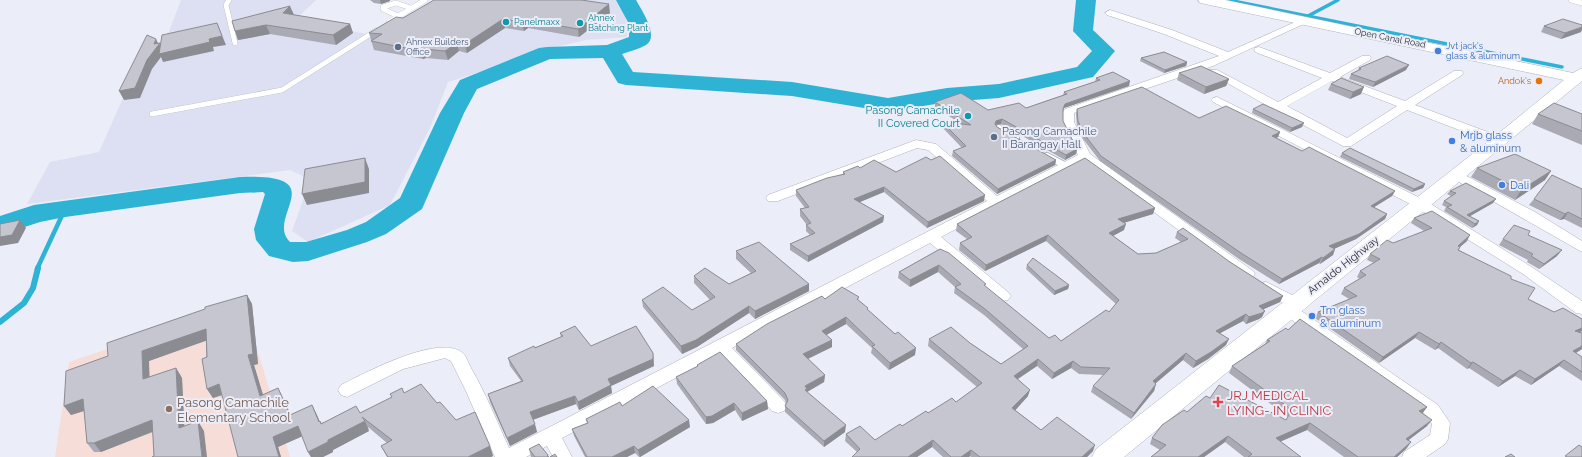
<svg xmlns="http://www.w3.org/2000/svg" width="1582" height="457" viewBox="0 0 1582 457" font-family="Raleway,sans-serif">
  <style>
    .built { fill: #dce0f2 }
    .education { fill: #f7ddd8 }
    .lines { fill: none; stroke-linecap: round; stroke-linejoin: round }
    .stream-far2 { stroke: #2eb3d5; stroke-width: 3.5 }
    .stream-far1 { stroke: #2eb3d5; stroke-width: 4.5 }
    .stream { stroke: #2eb3d5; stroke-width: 6 }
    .river { fill: #2eb3d5; fill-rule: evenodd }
    .service-far1-casing { stroke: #afb1bb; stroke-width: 5.5 }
    .service-casing { stroke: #afb1bb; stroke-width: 8 }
    .minor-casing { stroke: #afb1bb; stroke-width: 1 }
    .secondary-casing { stroke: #afb1bb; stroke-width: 1 }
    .service-far1 { stroke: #fff; stroke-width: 5 }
    .service { stroke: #fff; stroke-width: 6 }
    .minor { fill: #fff; fill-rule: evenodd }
    .secondary { fill: #fff; fill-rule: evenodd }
    .wall { fill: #aaaab4 }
    .shaded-wall { fill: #8b8b92 }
    .building { fill: #c6c6d1; stroke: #8b8b92 }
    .culture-dot { fill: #0f9aa8; stroke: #ebedf8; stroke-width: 1.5 }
    .service-dot { fill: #5c6f8a; stroke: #ebedf8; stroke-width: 1.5 }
    .shop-dot { fill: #3f7fe0; stroke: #ebedf8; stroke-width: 1.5 }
    .food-dot { fill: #e8710a; stroke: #ebedf8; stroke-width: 1.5 }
    .health-dot { fill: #e0444e; stroke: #ebedf8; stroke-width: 1.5 }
    .education-dot { fill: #8d6e63; stroke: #ebedf8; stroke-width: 1.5 }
    .labels { text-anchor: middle; stroke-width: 4; stroke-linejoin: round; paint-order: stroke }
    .far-culture-label { font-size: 9px; fill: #0d838f; stroke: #ebedf8; text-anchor: start }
    .far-street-label { font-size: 9px; fill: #2f3034; stroke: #ebedf8 }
    .far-service-label { font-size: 9px; fill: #4e5e75; stroke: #ebedf8; text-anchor: start }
    .far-shop-label { font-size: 9px; fill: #366cbe; stroke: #ebedf8; text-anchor: start }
    .far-food-label { font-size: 9px; fill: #c56008; stroke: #ebedf8; text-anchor: end }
    .culture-label { font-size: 11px; fill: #0d838f; stroke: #ebedf8; text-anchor: end }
    .service-label { font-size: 11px; fill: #4e5e75; stroke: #ebedf8; text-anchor: start }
    .shop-label { font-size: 11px; fill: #366cbe; stroke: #ebedf8; text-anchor: start }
    .street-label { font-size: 11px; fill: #2f3034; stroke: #ebedf8 }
    .near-health-label { font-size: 13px; fill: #be3a42; stroke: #ebedf8; text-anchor: start }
    .near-education-label { font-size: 13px; fill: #785e54; stroke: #ebedf8; text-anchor: start }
  </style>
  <rect width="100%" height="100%" fill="#ebedf8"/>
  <polygon class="built" points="181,0 316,0 295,20 377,36 437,0 619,0 628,25 627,37 586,40 560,46 448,82 430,128 390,205 308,242 292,231 306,192 307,178 290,170 27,204 50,162 99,152 143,53 163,47"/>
  <polygon class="education" points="243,303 290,457 55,457 69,362"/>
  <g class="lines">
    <g class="stream-far2">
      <polyline points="1228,0 1562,67"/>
      <polyline points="1308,16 1338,0"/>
    </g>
    <polyline class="stream-far1" points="37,269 65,209"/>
    <polyline class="stream" points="0,322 24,303 33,288 38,268"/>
    <path class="river" d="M 616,0 L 636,0 C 641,9 660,37 646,45 C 639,49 630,51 622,54 L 633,72 L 792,82 L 888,98 L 947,88 L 999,84 L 1077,67 L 1092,51 L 1073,31 L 1076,0 L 1096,0 L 1093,30 L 1115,51 L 1093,77 L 999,98 L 947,102 L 888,112 L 792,96 L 626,85 L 618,83 L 603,58 L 550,59 L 477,89 L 464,113 L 422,209 L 386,234 L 367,242 L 308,261 L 293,262 L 269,256 L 256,240 L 254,229 L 265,194 L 263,192 L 240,193 L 65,217 L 40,222 L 0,235 L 0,216 L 34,205 L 240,177 C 336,173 264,217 290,242 L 306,242 L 347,230 L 366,222 L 400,198 L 440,113 L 460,80 L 539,48 L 547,47 L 607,45 L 629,37 L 629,24 Z"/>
    <defs>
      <g id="service-far1">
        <polyline points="229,0 226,5 235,43"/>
        <polyline points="1571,0 1582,3"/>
        <polyline points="398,16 383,9 383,7 396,3 411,8"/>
        <polyline points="389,22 425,0"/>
        <polyline points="152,114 282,90 377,30"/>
      </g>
      <g id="service">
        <polyline points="999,128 1016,138"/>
        <polyline points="1047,156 1066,166"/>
      </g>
      <g id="minor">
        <path d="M 1110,10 L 1172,30 L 1228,52 L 1302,19 L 1305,18 L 1310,21 L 1213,66 L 1074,113 L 1074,122 L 1090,154 L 1253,271 L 1255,274 L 1253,277 L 1248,279 L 1243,277 L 1084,161 L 941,237 L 1008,292 L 1011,296 L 1008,300 L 1003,301 L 998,300 L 930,243 L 732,348 L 784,401 L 787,406 L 784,411 L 778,413 L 772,411 L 719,355 L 562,438 L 572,457 L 553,457 L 547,446 L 526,457 L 495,457 L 465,389 L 451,361 L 445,358 L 403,369 L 347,397 L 341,395 L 338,390 L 341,385 C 365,373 439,333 463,353 C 466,356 469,364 471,368 C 486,394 497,421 509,448 L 987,201 L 928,150 L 917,148 L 778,201 L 768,201 L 766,198 L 768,195 L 916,140 L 936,144 L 997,196 L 1078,155 C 1072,142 1056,122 1065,109 L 1219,56 L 1164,34 L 1107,15 L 1105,13 Z"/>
        <path d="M 1259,47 L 1330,73 L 1362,56 L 1370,56 L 1371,58 L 1370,60 L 1340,77 L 1405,101 L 1454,71 L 1462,71 L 1463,73 L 1462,75 L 1415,105 L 1504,138 L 1506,141 L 1504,144 L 1496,144 L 1407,110 L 1351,146 L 1343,146 L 1273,109 L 1208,72 L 1209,70 L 1217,70 L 1278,102 L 1322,78 L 1255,52 L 1254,50 L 1255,48 ZM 1332,81 L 1397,106 L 1347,138 L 1287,106 Z"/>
        <polygon points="1217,97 1426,201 1533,268 1582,301 1582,314 1576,313 1523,274 1416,207 1213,102 1211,100 1213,98"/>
        <polygon points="1457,171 1535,212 1582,241 1582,252 1452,178 1451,175 1452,172"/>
        <polygon points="1266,282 1300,299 1303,303 1300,307 1297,308 1438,405 1450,423 1448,439 1445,444 1426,457 1402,457 1404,452 1430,435 1432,424 1426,415 1282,313 1280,309 1285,304 1261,291 1258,287 1261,283"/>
      </g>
      <polygon id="secondary" points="1198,0 1225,0 1573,73 1582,68 1582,81 1124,457 1092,457 1096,449 1494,137 1564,80 1205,4 1200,3"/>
    </defs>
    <use href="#service-far1" class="service-far1-casing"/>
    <use href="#service" class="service-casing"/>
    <use href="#minor" class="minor-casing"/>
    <use href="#secondary" class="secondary-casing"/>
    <use href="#service-far1" class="service-far1"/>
    <use href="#service" class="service"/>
    <use href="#minor" class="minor"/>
    <use href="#secondary" class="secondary"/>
  </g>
  <g class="wall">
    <polygon points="370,0 390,0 390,1 381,4 374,3"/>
    <polygon points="610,13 579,37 528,28 524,31 505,28 467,53 459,51 448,60 426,58 423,59 374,50 369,33 403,18"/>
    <polygon points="294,15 350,24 353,33 336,45 270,34 238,40 235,31"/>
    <polygon points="1544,26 1581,32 1561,39 1541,32"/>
    <polygon points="1141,58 1187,62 1186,66 1164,73 1140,61"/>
    <polygon points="1359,68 1406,70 1373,87 1349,79 1351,74 1358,70"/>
    <polygon points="1179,73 1229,79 1226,86 1204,94 1177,80"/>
    <polygon points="1096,78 1129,86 1064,108 1063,111 1063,121 1077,149 1076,154 1065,160 1001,124 996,125 997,127 1056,160 1055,165 997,194 952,156 953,151 962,148 942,127 942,122 961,124 935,107 935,102 988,110 1026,108 1063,95 1064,92 1095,82"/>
    <polygon points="1331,84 1361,94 1350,99 1328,90"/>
    <polygon points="1077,109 1199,118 1280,132 1278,137 1276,138 1302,151 1395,191 1392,196 1374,207 1387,214 1385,219 1356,239 1334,249 1335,249 1333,255 1320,264 1319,263 1279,284 1239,259 1100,161 1083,139 1077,126 1076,114"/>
    <polygon points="1253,109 1302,127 1290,132 1252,113"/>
    <polygon points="1538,114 1582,114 1582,145 1532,124"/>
    <polygon points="1342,153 1425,184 1423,188 1412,192 1340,157"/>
    <polygon points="860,168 896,172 984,201 927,228 884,192 859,202 884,216 883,222 808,262 790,250 790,244 810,235 806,231 806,225 807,225 800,216 800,209 805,208 796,196 796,190 843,174 843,172"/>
    <polygon points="1477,168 1551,171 1545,180 1515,200 1471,177"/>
    <polygon points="1582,189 1582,228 1564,219 1560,220 1529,205 1534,199"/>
    <polygon points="1450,191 1493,203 1470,216 1479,221 1477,225 1472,228 1444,211 1446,207 1442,205 1444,201 1451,196 1447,194"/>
    <polygon points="1155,208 1153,214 1124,223 1124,230 1113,236 1138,254 1156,253 1181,242 1175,238 1177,232 1230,262 1283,296 1280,302 1264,309 1262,317 1259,319 1246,324 1243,321 1220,333 1226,345 1208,359 1193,368 1183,360 1156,383 1154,391 1131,419 1091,392 1093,386 1104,375 1079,374 1071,368 1052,379 1037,366 1018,379 1028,396 1015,410 1041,430 1093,451 1087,457 971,457 970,456 969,457 943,457 932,447 917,457 852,457 857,452 845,441 846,434 875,440 928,413 956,402 977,387 928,346 929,339 970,343 1001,364 1023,349 984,315 954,293 955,287 938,272 910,287 898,278 899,272 940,249 985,287 1049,338 1061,341 1109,312 1116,304 1046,241 985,271 959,250 960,243 967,239 956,231 957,224"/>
    <polygon points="1414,218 1467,241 1460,247 1459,250 1511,279 1528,299 1554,312 1582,319 1582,331 1580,332 1582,333 1582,349 1576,353 1582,357 1582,381 1559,366 1531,385 1515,376 1498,387 1469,368 1467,369 1438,348 1435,350 1415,338 1379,363 1315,318 1318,312 1349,299 1341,294 1344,288 1360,279 1357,277 1360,271 1374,263 1367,260 1370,254 1424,231 1411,223"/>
    <polygon points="1503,239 1557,256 1539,269 1527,262 1528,260 1499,245"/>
    <polygon points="736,251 809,284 809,291 755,319 749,313 697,347 682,354 643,307 642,300 692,310 710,300 694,283 694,276 729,284 751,273 736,259"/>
    <polygon points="1027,265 1069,285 1068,289 1054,295 1026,269"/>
    <polygon points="247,295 252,304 258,364 254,365 263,395 278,388 291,415 312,405 320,422 321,423 360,413 404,393 437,403 456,420 490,446 493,456 491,457 387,457 381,446 387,443 368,427 369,431 333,450 333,452 323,457 311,457 308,452 302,436 278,447 281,457 238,457 222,395 213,398 207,389 206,340 149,361 149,377 176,368 182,378 184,426 204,431 154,456 153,432 101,452 94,452 87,443 84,411 71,415 64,406 108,356 205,309"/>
    <polygon points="859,297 858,300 868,310 895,334 915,355 889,370 871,353 872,348 846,324 826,335 832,340 832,347 808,359 825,375 824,382 807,392 807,393 845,432 824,447 785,412 785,406 786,403 785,400 736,350 736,344 825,299"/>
    <polygon points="1288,330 1427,407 1422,414 1427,426 1408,440 1411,442 1406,449 1397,457 1344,457 1307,430 1280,442 1301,457 1244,457 1225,442 1204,457 1151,457 1160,450 1150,444 1152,438 1187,412 1210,398 1286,420 1288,417 1229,373 1232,366 1265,344 1267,340"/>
    <polygon points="560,333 591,346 653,353 654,366 611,386 612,393 579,410 576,404 533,420 537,432 510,446 490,402 488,394 521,381 510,366 508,358 561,337"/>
    <polygon points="697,365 767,401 768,409 742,421 735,410 713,423 706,424 677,384 676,377 697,367"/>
    <polygon points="622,406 690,427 640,457 639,457 635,453 627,457 585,457 574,436 572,429 587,423 586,419"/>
    <polygon points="529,449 548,455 549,457 531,457"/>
  </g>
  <g class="shaded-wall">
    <polygon points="380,0 390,0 390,1 381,4"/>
    <polygon points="609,4 610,13 579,37 578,29"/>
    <polygon points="290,6 294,15 283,13"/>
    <polygon points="503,19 505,28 467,53 465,44"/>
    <polygon points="526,20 528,28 524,31 522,22"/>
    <polygon points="217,23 226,45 213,47 214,51 163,62 161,57 152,69 140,98 124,100 119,91 154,44 156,39 159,45 160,43 209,39"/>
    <polygon points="350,24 353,33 336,45 333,35"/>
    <polygon points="266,25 270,34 238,40 235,31"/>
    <polygon points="1582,27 1582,30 1581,32 1561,39 1565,33"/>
    <polygon points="457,43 459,51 448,60 445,51"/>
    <polygon points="423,49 426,58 423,59 420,51"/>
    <polygon points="1187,62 1186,66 1164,73 1165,70"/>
    <polygon points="1409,65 1406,70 1373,87 1375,82"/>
    <polygon points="1229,79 1226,86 1204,94 1206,87"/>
    <polygon points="1130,81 1129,86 1064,108 1061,114 1065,104"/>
    <polygon points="1364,87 1361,94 1350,99 1353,92"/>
    <polygon points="1002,119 1001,124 995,125 996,121"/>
    <polygon points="1304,123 1302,127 1290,132 1292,128"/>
    <polygon points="1280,132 1278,137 1270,141 1272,136"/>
    <polygon points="1077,149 1076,154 1065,160 1066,155"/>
    <polygon points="365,158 369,169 369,193 307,205 302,194"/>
    <polygon points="1056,160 1055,165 997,194 998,189"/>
    <polygon points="1551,171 1545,180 1515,200 1521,190"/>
    <polygon points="1425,184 1423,188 1412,192 1414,189"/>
    <polygon points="884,187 884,192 853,205 854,199"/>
    <polygon points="1395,191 1392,196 1368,211 1371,206"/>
    <polygon points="985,195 984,201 927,228 928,222"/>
    <polygon points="1496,199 1493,203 1465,219 1467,215"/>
    <polygon points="1155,208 1153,214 1116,225 1118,219"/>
    <polygon points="1568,212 1564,219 1560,220 1565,214"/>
    <polygon points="1387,214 1385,219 1356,239 1327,252 1329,246"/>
    <polygon points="884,216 883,222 808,262 808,256"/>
    <polygon points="20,220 26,228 18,243 0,246 0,237"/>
    <polygon points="1479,221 1477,225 1472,228 1475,224"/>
    <polygon points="1126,224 1124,230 1107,239 1109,233"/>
    <polygon points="1048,235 1046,241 985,271 986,265"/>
    <polygon points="1470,235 1467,241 1454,252 1458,246"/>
    <polygon points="1335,249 1333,255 1320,264 1323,258"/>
    <polygon points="1562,250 1557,256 1539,269 1544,264"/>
    <polygon points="1322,257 1319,263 1279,284 1282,279"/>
    <polygon points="939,265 938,272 910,287 910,280"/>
    <polygon points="809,284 809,291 755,319 755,311"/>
    <polygon points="1069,285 1068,289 1054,295 1055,291"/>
    <polygon points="247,295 252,304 258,364 254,365 266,405 260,396 248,355"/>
    <polygon points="1283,296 1280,302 1257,312 1259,306"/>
    <polygon points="749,306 749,313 697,347 682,354 681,346"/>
    <polygon points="1265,311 1262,317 1259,319 1246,324 1249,317"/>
    <polygon points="1246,314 1243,321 1213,337 1216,331"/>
    <polygon points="846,317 846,324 821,338 822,331"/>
    <polygon points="1582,328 1582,331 1570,337 1575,331"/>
    <polygon points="206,329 211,339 149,361 150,389 143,379 142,351"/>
    <polygon points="1419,332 1415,338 1379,363 1383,357"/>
    <polygon points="1229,339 1226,345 1208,359 1193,368 1196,361"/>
    <polygon points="832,340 832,347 803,361 803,354"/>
    <polygon points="1441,342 1438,348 1435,350 1439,344"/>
    <polygon points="1582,346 1582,349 1569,357 1573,351"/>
    <polygon points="916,348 915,355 889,370 890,363"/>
    <polygon points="653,353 654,366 611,386 612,393 579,410 578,402 608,379"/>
    <polygon points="1186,353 1183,360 1150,388 1153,381"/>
    <polygon points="1038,359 1037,366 1013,382 1014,376"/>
    <polygon points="1564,360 1559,366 1531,385 1535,379"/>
    <polygon points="1073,361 1071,368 1052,379 1054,373"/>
    <polygon points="1473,362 1469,368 1467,369 1471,363"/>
    <polygon points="176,368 182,378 185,438 179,428"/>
    <polygon points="1520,370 1515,376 1498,387 1503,381"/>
    <polygon points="825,375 824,382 807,392 807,396 805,397 805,386"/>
    <polygon points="219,384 225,394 213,398 207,389"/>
    <polygon points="1156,384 1154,391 1131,419 1134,413"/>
    <polygon points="278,388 283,398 295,425 290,415"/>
    <polygon points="1030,390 1028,396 1011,415 1012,408"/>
    <polygon points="575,396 576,404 532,420 530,412"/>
    <polygon points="83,399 90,409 71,415 64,406"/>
    <polygon points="767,401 768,409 742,421 742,413"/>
    <polygon points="734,403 735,410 713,423 706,424 706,417"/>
    <polygon points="312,405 317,415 324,432 319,422"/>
    <polygon points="1427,407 1422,414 1419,411"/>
    <polygon points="152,420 159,429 101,452 94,443"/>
    <polygon points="689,420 690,427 640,457 638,450"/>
    <polygon points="1432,420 1427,426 1401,446 1406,439"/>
    <polygon points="198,421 204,431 207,457 202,457"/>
    <polygon points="365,421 369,431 333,450 333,452 323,457 311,457 308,452 328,440"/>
    <polygon points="1310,423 1307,430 1272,445 1276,438"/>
    <polygon points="535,424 537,432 510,446 507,438"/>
    <polygon points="846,425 845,432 824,447 824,441"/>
    <polygon points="298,426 303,436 278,447 281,457 279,457 273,437"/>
    <polygon points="1228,436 1225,442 1204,457 1198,457"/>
    <polygon points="933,440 932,447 917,457 908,457"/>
    <polygon points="1411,442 1406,449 1397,457 1394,457"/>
    <polygon points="1095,445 1093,451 1087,457 1082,457"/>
    <polygon points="490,446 493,456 491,457 468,457"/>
    <polygon points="634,446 635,453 627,457 612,457"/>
    <polygon points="971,450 970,456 969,457 961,457"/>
  </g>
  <g class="building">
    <polygon points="434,0 581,0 609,4 578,29 526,20 522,22 503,19 465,44 457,43 445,51 423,49 420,51 371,41 382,34 369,33 396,17 403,18"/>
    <polygon points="290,6 283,13 350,24 333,35 266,25 235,31 232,21"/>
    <polygon points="1563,19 1582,25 1582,27 1565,33 1544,26"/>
    <polygon points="217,23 222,36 209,39 210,42 159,54 162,35"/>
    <polygon points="147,35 156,39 154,44 160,43 147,60 135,88 119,91"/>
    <polygon points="1164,52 1187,62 1165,70 1141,58"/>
    <polygon points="1387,56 1409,65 1375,82 1351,74 1361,69 1359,68"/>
    <polygon points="1201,66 1229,79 1206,87 1179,73"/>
    <polygon points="1113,72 1130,81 1065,104 1063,109 1063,121 1077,149 1066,155 1002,119 996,121 995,124 997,127 1056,160 998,189 953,151 966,146 942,122 971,125 935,102 961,93 988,110 1019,103 1026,108 1067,94 1064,92 1100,80 1096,78"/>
    <polygon points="1341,78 1364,87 1353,92 1331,84"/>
    <polygon points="1142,87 1199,118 1226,106 1280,132 1272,136 1302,151 1309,147 1395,191 1371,206 1387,214 1359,234 1329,246 1335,249 1323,258 1322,257 1282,279 1241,253 1101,156 1084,134 1078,121 1077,109"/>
    <polygon points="1554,103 1582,114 1582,131 1538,114"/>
    <polygon points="1263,104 1304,123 1292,128 1253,109"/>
    <polygon points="1350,148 1425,184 1414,189 1342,153"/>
    <polygon points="1515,154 1551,171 1521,190 1477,168"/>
    <polygon points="940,156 985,195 928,222 884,187 854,199 884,216 808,256 790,244 815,233 806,225 811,223 800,209 809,207 796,190 827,178 845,174 843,172 858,166 860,168 874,160 896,172 926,157 931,160"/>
    <polygon points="365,158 365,182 302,194 305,169"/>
    <polygon points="1085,158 1155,208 1118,219 1126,224 1109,233 1138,254 1156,253 1188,239 1177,232 1183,228 1230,262 1283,296 1259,306 1265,311 1262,313 1249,317 1246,314 1216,331 1229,339 1211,352 1196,361 1186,353 1153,381 1156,384 1134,413 1093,386 1110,368 1081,367 1073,361 1054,373 1038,359 1014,376 1030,390 1012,408 1041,430 1057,417 1095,445 1082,457 980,457 971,450 961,457 951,457 933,440 908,457 852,457 860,449 846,434 860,426 875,440 900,424 902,426 926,411 928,413 952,398 956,402 982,383 929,339 951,327 970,343 1001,364 1028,346 985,309 955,287 961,284 939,265 910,280 899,272 940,249 949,253 986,284 984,285 1049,338 1055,335 1061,341 1106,310 1109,312 1119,300 1048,235 986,265 960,243 972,237 957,224"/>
    <polygon points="1552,175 1582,189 1582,219 1568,212 1565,214 1534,199"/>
    <polygon points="1466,183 1496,199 1467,215 1479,221 1475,224 1447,207 1452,205 1444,201 1456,193 1450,191"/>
    <polygon points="1432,211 1470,235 1458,246 1460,247 1458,250 1511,276 1511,279 1535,288 1528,299 1554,312 1563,308 1582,319 1582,328 1575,331 1582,333 1582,346 1573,351 1582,357 1582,372 1564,360 1535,379 1520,370 1503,381 1473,362 1471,363 1441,342 1439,344 1419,332 1383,357 1318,312 1357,296 1344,288 1366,275 1360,271 1380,259 1370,254 1387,240 1393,243 1432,228 1414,218"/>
    <polygon points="20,220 12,235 0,237 0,224"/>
    <polygon points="1514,225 1530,231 1528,235 1562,250 1544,264 1531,256 1533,254 1503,239"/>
    <polygon points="759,242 809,284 755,311 749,306 696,340 681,346 642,300 663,287 692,310 715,297 694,276 705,268 729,284 756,271 736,251"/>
    <polygon points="1033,258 1069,285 1055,291 1027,265"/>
    <polygon points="842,287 859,297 857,299 868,308 867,309 895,334 898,332 916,348 890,363 872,346 875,345 846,317 822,331 832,340 803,354 825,375 805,386 807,389 805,390 846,425 824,441 785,406 788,400 785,393 736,344 767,324 822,296 825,299"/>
    <polygon points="247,295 253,354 248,355 260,396 278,388 290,415 312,405 319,422 320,421 321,424 356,406 360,413 392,397 390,394 402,388 404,393 421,384 437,403 440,402 456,420 475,412 490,446 468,457 388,457 381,446 392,440 362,417 365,421 328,440 328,442 308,452 298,426 273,437 279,457 238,457 219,384 207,389 202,359 207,357 206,329 142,351 143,379 176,368 179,428 198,421 202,457 152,457 154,456 152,420 94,443 87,443 83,399 64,406 66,371 108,356 107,343 205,309 205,307"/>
    <polygon points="1300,319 1427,407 1419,411 1432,420 1406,439 1411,442 1394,457 1358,457 1310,423 1276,438 1301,457 1248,457 1252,454 1228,436 1198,457 1151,457 1166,445 1152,438 1162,425 1184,410 1187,412 1206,396 1210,398 1219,385 1286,420 1292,410 1232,366 1270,341 1267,340 1286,328 1288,330"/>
    <polygon points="575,326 591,346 636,326 653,353 653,359 608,379 611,385 578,402 575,396 530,412 535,424 507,438 488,394 523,381 508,358 534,346 535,348 563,336 560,333"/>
    <polygon points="720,352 767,401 742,413 734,403 712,416 706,417 676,377 698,366 697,365"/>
    <polygon points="653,386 689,420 638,450 634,446 612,457 587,457 572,429 588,423 586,419 620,402 622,406"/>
    <polygon points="539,444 548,455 547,456 549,457 535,457 529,449"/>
    <polygon points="1579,445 1582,447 1582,457 1567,457 1565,456"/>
    <polygon points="555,454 557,457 550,457"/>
    <polygon points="1511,454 1515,457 1505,457"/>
  </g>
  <g class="culture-dot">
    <circle cx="506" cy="22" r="4"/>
    <circle cx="580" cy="23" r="4"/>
    <circle cx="968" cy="116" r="4"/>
  </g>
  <g class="service-dot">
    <circle cx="398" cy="47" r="4"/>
    <circle cx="994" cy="137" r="4"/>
  </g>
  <g class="shop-dot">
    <circle cx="1438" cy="51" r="4"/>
    <circle cx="1452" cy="141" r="4"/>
    <circle cx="1502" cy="185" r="4"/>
    <circle cx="1312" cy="316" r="4"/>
  </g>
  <circle class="food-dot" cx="1539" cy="81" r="4"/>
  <path class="health-dot" d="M1216 396h4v4h4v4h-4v4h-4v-4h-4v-4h4z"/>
  <circle class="education-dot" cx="169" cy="409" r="4"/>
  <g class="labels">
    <g class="far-culture-label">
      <text x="588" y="21">Ahnex<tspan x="588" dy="10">Batching Plant</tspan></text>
      <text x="514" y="25">Panelmaxx</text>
    </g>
    <g class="far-street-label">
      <text transform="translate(1390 38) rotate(11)" y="3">Open Canal Road</text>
    </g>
    <g class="far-service-label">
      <text x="406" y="45">Ahnex Builders<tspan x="406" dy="10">Office</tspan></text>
    </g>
    <g class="far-shop-label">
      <text x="1446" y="49">Jvt jack's<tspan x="1446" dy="10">glass &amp; aluminum</tspan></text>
    </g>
    <g class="far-food-label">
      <text x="1531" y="84">Andok's</text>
    </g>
    <g class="culture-label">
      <text x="960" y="114">Pasong Camachile<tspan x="960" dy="13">II Covered Court</tspan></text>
    </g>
    <g class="service-label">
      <text x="1002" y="135">Pasong Camachile<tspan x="1002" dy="13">II Barangay Hall</tspan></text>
    </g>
    <g class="shop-label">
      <text x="1460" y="139">Mrjb glass<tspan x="1460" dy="13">&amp; aluminum</tspan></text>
      <text x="1510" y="189">Dali</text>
      <text x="1320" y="314">Tm glass<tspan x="1320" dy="13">&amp; aluminum</tspan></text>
    </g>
    <g class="street-label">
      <text transform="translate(1343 265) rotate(-38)" y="4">Arnaldo Highway</text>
    </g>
    <g class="near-health-label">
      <text x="1227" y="400">JRJ MEDICAL<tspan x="1227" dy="15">LYING- IN CLINIC</tspan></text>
    </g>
    <g class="near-education-label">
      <text x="177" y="407">Pasong Camachile<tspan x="177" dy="15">Elementary School</tspan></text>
    </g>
  </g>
</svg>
